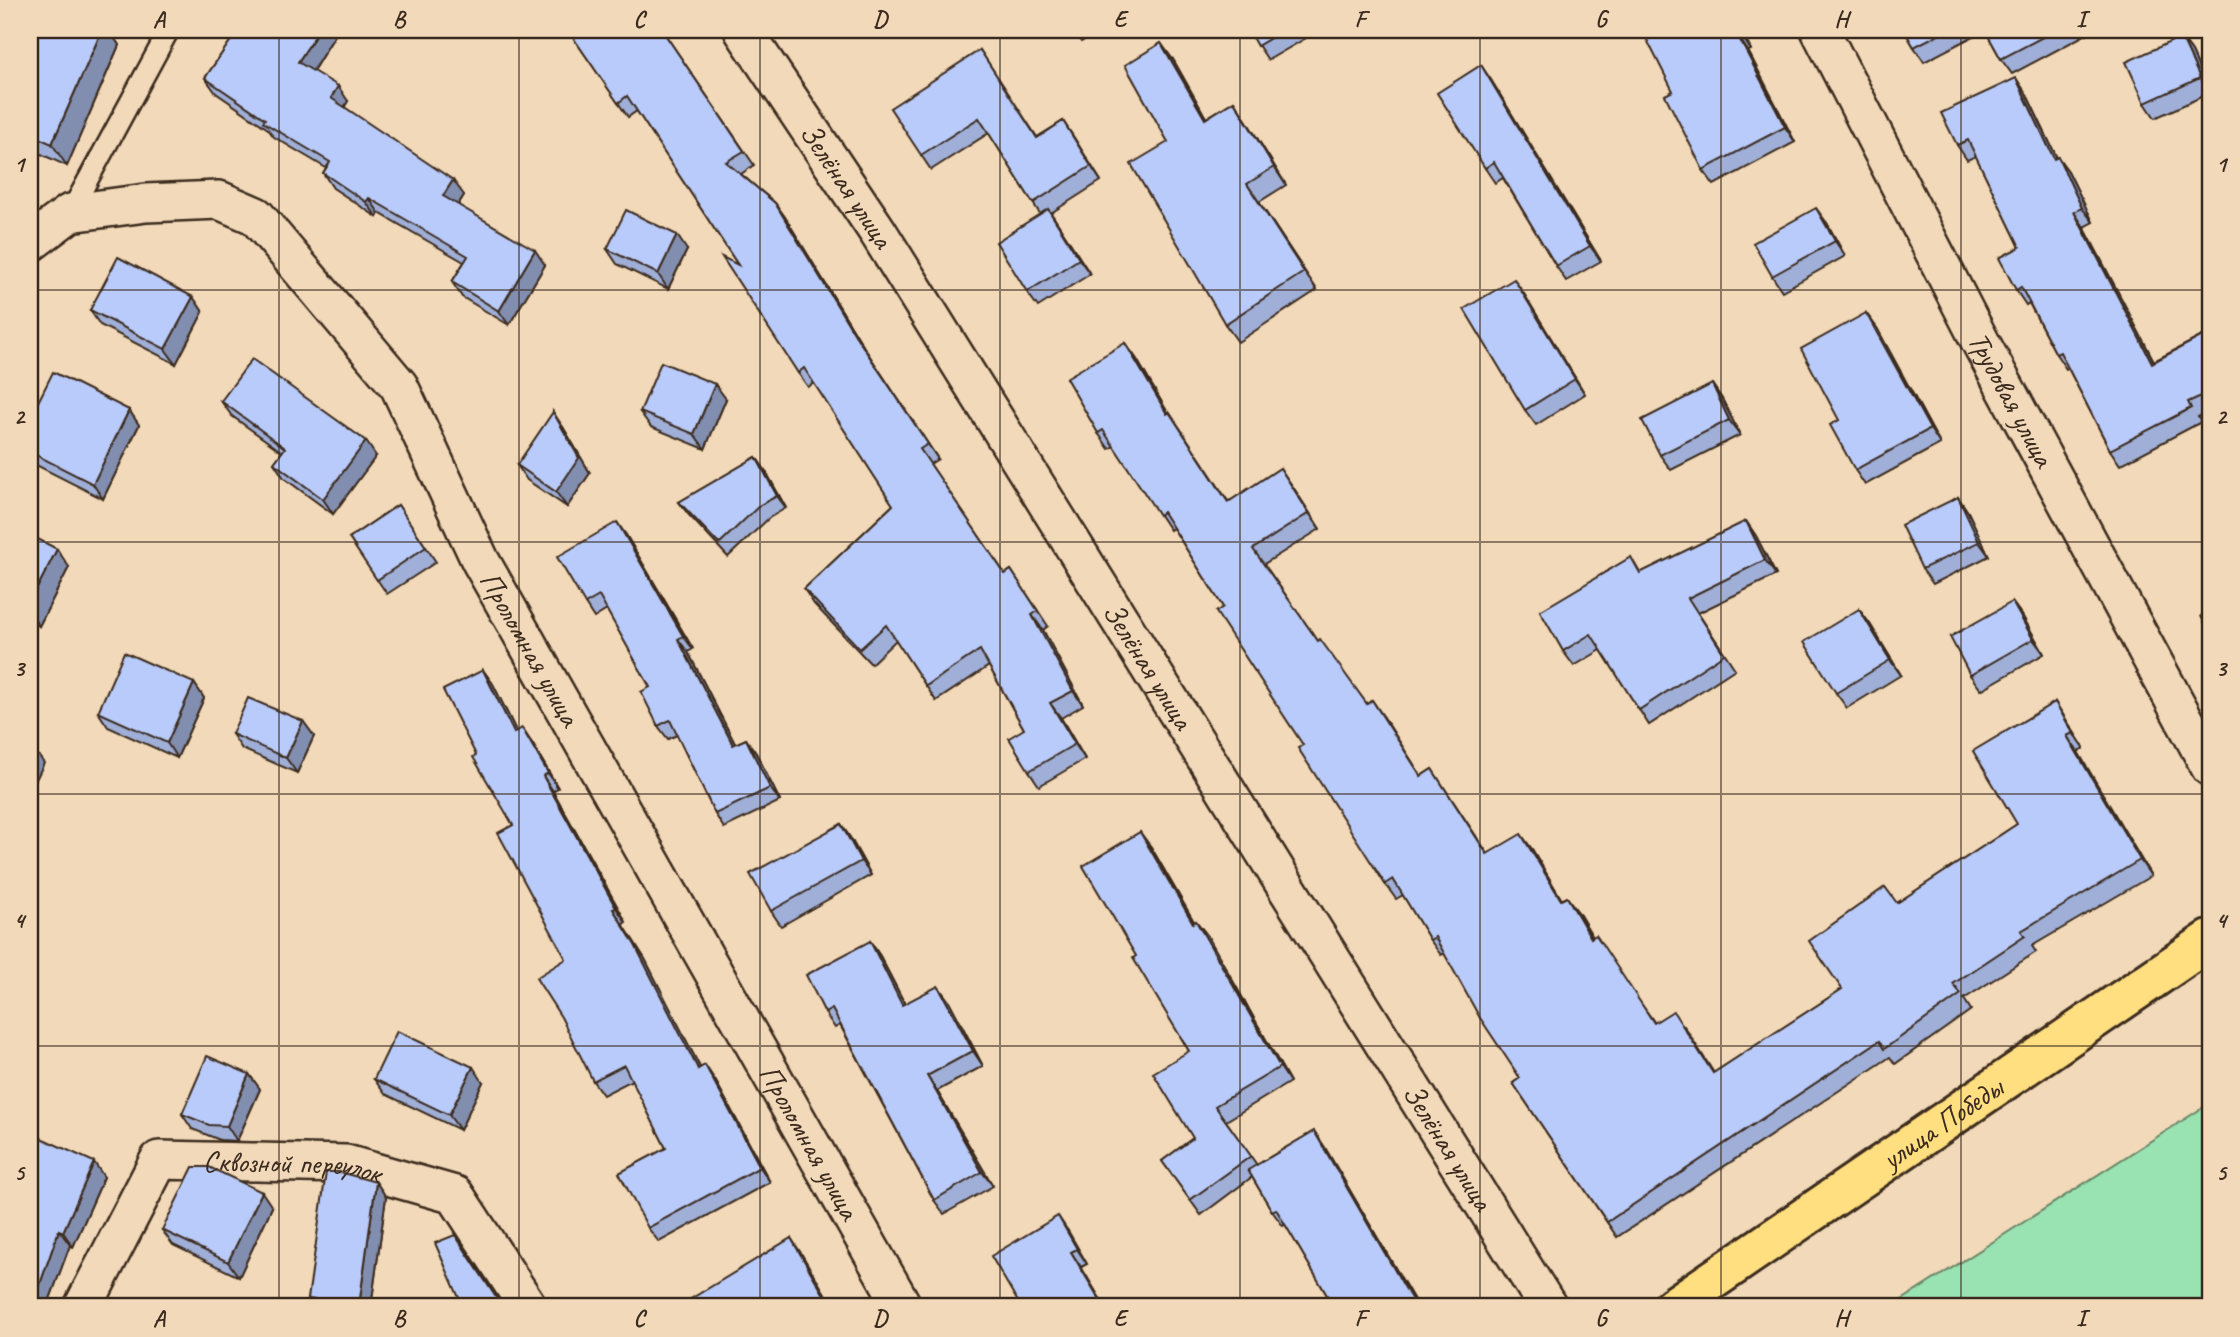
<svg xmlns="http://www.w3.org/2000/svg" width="2240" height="1337" viewBox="0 0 2240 1337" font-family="Caveat,sans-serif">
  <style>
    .green { fill: #99e2b1; stroke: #6a8668; stroke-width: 2 }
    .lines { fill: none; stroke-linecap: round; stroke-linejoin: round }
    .service-casing { stroke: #3b2a1e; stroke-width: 24 }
    .minor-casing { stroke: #3b2a1e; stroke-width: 42 }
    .primary-casing { stroke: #3b2a1e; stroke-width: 44 }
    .service { stroke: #f1d9b9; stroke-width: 19 }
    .minor { stroke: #f1d9b9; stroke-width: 37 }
    .primary { stroke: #ffdf80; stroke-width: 38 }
    .wall { fill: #9fafd8; stroke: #3b2a1e; stroke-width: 2 }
    .shaded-wall { fill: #828eb0; stroke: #3b2a1e; stroke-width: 2 }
    .building { fill: #b9cbfb; stroke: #3b2a1e; stroke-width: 2 }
    .grid { fill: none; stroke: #3b2a1e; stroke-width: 2; stroke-opacity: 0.55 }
    .labels { text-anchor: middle; stroke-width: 5; stroke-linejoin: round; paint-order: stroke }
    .street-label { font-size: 30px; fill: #3b2a1e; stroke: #f1d9b9 }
    .neatline { fill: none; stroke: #3b2a1e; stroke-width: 2.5 }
    .grid-label { font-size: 23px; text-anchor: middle; font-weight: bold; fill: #3b2a1e }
  </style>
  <rect width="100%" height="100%" fill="#f1d9b9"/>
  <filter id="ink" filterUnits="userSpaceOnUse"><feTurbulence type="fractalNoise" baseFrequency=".0143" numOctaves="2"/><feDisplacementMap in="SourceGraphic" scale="14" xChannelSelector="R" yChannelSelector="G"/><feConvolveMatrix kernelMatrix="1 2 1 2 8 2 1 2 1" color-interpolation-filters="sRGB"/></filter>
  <g filter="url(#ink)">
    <polygon class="green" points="2210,1103 2210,1307 1891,1307"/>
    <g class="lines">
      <defs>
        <polyline id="service" points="70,213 169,30"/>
        <g id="minor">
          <path id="s1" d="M 743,30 L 878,232 L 1548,1307"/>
          <path id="s2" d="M 1820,30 L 1981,343 L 2210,767"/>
          <path id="s3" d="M 30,243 L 70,213 L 146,203 L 219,200 L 256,216 L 399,386 L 480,560 L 903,1307"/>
          <path id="s4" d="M 83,1307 L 159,1160 L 346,1164 L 455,1195 L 528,1307"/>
        </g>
        <g id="primary">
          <path id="s5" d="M 1673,1307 L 2210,940"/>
        </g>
      </defs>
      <use href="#service" class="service-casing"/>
      <use href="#minor" class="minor-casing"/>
      <use href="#primary" class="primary-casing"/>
      <use href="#service" class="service"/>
      <use href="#minor" class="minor"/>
      <use href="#primary" class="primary"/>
    </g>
    <g class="wall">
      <polygon points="30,30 109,30 119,45 67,166 30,149"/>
      <polygon points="238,30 338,30 313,71 348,101 344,107 464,195 458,205 545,265 509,325 462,297 452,282 464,262 379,213 377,217 333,188 323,173 326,168 274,137 268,129 216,93 205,78"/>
      <polygon points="568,30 662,30 754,165 741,174 775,203 785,217 865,349 938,459 930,464 1005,574 1011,570 1048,626 1043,630 1083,705 1061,718 1085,759 1039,786 1029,771 1024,729 989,666 936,701 896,640 871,664 814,604 804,589 893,505 814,383 808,387 798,373 738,265 637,111 628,117"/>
      <polygon points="932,30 953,30 940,40"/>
      <polygon points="1073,30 1103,30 1081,42"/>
      <polygon points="1248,30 1320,30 1268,60"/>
      <polygon points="1741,30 1751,50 1748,51 1795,142 1714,185 1703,170 1673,91"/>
      <polygon points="1904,30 2094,30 2012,74 2001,59 1985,30 1924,62 1914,47"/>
      <polygon points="2181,37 2192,52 2210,93 2155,118 2145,103"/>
      <polygon points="980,50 1037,137 1063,121 1101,181 1051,213 1090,274 1038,307 1027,292 1040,214 989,133 931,170 921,155"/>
      <polygon points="1174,61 1206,118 1234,101 1246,120 1286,185 1259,202 1317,290 1238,342 1225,324 1168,142"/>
      <polygon points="1491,80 1601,261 1566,281 1556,266 1503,178 1495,183 1485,168"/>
      <polygon points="2026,93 2057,158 2068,171 2093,222 2084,227 2154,361 2210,332 2210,411 2198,417 2201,422 2120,465 2110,450 2068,368 2066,369 2056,354 2029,303 2026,305 2016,290 2020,247 1976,156 1967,160 1957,145"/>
      <polygon points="1827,223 1845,256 1782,291 1772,276"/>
      <polygon points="607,249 687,250 668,289 617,264"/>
      <polygon points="1524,294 1585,394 1536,425 1525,410"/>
      <polygon points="193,297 203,312 176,364 100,325 90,310"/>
      <polygon points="1866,313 1877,328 1940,444 1865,485 1855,470 1839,420"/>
      <polygon points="1125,343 1136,358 1168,413 1169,412 1180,428 1228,501 1291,484 1320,529 1264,564 1318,641 1367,704 1383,716 1421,776 1432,769 1488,854 1532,849 1562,900 1578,912 1593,937 1655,1023 1684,1026 1714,1073 1842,989 1897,903 2017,824 2055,702 2084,748 2078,752 2151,876 2032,946 2036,952 1964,999 1971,1010 1895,1064 1890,1057 1617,1237 1513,1083 1520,1078 1445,953 1441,955 1430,940 1403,895 1396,899 1385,884 1223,607 1173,528 1170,530 1114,446 1109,449 1098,433"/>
      <polygon points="1712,384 1722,399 1740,435 1671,470 1660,455"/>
      <polygon points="726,399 705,449 651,427 640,412"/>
      <polygon points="221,401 376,456 333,514 284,478 274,463 282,452 232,416"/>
      <polygon points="129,410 139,425 103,499 30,462 30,418"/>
      <polygon points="563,427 590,473 567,507 527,480 517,465"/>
      <polygon points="756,457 765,470 786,508 769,518 728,557 688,514 679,502"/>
      <polygon points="1958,497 1968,512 1989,556 1933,584 1922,569"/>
      <polygon points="398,505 436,562 387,594 349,538"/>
      <polygon points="1746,521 1756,536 1776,575 1698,613 1735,669 1649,725 1601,650 1574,666 1563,651 1642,572"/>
      <polygon points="30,535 69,567 39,626 30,621"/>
      <polygon points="626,535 693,649 688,652 735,744 746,739 756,753 780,801 724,828 715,814 677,735 668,739 658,726 650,687 607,610 594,618 585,604"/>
      <polygon points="2012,602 2023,617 2044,654 1981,690 1970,675"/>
      <polygon points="1859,609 1870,624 1901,675 1847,708 1836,693"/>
      <polygon points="483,670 493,684 516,731 532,743 558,788 553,791 626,922 623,924 645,959 700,1068 715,1080 770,1182 659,1242 648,1228 666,1148 632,1080 603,1095 593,1081 566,959 513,825 476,755"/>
      <polygon points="194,683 204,698 177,758 108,727 98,712"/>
      <polygon points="303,721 314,736 297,773 242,749 232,734"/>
      <polygon points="841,824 851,839 871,875 781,926 771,911"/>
      <polygon points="1151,847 1194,922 1196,921 1207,935 1290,1082 1226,1121 1257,1165 1314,1131 1324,1146 1418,1307 1334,1307 1285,1224 1283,1226 1272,1211 1252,1177 1201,1215 1162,1161 1193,1138 1189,1051 1136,956"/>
      <polygon points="870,941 880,956 905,1004 949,1001 983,1066 937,1091 993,1186 944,1214 934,1200 840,1025 835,1028 825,1013"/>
      <polygon points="249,1074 260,1089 237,1141 220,1140 192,1129 182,1114"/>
      <polygon points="374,1079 483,1082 460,1130 385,1094"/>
      <polygon points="30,1133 104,1177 73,1247 70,1245 47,1307 30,1307"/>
      <polygon points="376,1182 386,1197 371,1307 314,1307 308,1299"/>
      <polygon points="272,1207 239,1277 173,1245 162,1230"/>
      <polygon points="1068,1231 1087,1264 1081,1267 1105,1307 1021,1307"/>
      <polygon points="455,1235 466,1250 503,1307 463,1307"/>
    </g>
    <g class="shaded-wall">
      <polygon points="102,30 109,30 119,45 67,166 52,144"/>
      <polygon points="319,30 338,30 309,77 298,62"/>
      <polygon points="1738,30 1741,30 1751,50 1741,35"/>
      <polygon points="1738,36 1748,51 1795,142 1785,127"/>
      <polygon points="2181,37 2192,52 2210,93 2200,78"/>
      <polygon points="1161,43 1174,61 1217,137 1205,119"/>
      <polygon points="1481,65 1491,80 1601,261 1590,246"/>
      <polygon points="2016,78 2026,93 2064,173 2054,159"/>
      <polygon points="338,86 348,101 341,113 331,98"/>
      <polygon points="1234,101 1246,120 1286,185 1274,167"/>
      <polygon points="1063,121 1073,136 1101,181 1091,166"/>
      <polygon points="2058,157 2068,171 2093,222 2082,208"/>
      <polygon points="453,180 464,195 454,211 443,196"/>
      <polygon points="1247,184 1259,202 1317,290 1304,272"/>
      <polygon points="369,198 379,213 377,217 366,202"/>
      <polygon points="775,203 785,217 865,349 938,459 855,335"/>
      <polygon points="1816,208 1827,223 1845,256 1835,241"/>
      <polygon points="1048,209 1058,224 1090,274 1079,259"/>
      <polygon points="2074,212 2084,227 2162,377 2152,363"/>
      <polygon points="677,235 687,250 668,289 658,274"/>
      <polygon points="535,250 545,265 509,325 499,311"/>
      <polygon points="1514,279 1524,294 1585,394 1575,379"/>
      <polygon points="193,297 203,312 176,364 165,349"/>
      <polygon points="1866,313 1877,328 1940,444 1930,429"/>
      <polygon points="1125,343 1136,358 1178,430 1167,414"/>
      <polygon points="715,384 726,399 705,449 694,434"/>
      <polygon points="1712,384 1722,399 1740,435 1729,420"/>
      <polygon points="129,410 139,425 103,499 93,484"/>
      <polygon points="553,412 563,427 590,473 567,507 556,492"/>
      <polygon points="366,441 376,456 333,514 323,499"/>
      <polygon points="756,457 765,470 786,508 777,496"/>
      <polygon points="1280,468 1291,484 1320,529 1309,513"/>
      <polygon points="1958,497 1968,512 1989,556 1979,542"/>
      <polygon points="1746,521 1756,536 1776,575 1765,560"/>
      <polygon points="617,522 626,535 693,649 683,636"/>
      <polygon points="57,549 69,567 39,626 30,613 30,602"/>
      <polygon points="2012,602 2023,617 2044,654 2033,639"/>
      <polygon points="1859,609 1870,624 1901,675 1890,660"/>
      <polygon points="1032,615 1043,630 1083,705 1073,691"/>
      <polygon points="678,639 688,652 743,759 733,745"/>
      <polygon points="483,670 493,684 524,747 514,733"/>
      <polygon points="194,683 204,698 177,758 167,743"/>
      <polygon points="1372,700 1383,716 1431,791 1421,776"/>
      <polygon points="2055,702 2065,718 2084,748 2073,733"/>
      <polygon points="1050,703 1061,718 1085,759 1075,744"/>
      <polygon points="303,721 314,736 297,773 286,758"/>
      <polygon points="522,728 532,743 558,788 548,773"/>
      <polygon points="2067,736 2078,752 2151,876 2140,860"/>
      <polygon points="746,739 756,753 780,801 770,788"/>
      <polygon points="31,745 44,763 30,792 30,748"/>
      <polygon points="543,776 553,791 626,922 616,908"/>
      <polygon points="841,824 851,839 871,875 861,861"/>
      <polygon points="1140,832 1151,847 1203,937 1193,923"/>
      <polygon points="1521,834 1532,849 1571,916 1561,900"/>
      <polygon points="1567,897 1578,912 1602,954 1591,938"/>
      <polygon points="613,909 645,959 708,1083 698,1069"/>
      <polygon points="1196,921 1207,935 1290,1082 1280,1067"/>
      <polygon points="870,941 880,956 913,1020 902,1005"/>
      <polygon points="938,986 949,1001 983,1066 973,1051"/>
      <polygon points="705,1065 715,1080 770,1182 760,1167"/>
      <polygon points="473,1067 483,1082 460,1130 449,1115"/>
      <polygon points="249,1074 260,1089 237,1141 227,1126"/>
      <polygon points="927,1076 937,1091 993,1186 982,1172"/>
      <polygon points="1314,1131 1324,1146 1418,1307 1416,1307"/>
      <polygon points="94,1162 104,1177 73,1247 63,1232"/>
      <polygon points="376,1182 386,1197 371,1307 359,1307 359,1306"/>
      <polygon points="262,1192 272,1207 239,1277 228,1262"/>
      <polygon points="1058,1216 1068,1231 1087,1264 1077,1249"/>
      <polygon points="59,1230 70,1245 47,1307 35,1307 33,1304"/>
      <polygon points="791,1238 801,1253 833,1307 831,1307"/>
      <polygon points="1071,1252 1081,1267 1105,1307 1104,1307"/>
    </g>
    <g class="building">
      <polygon points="30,30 102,30 52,144 30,134"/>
      <polygon points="238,30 319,30 298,62 338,86 331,98 453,180 443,196 535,250 499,311 452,282 468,256 369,198 366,202 323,173 330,162 263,122 265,119 205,78"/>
      <polygon points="568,30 662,30 744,151 726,162 775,203 855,335 928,444 920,449 1005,574 1011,570 1038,611 1032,615 1073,691 1050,703 1075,744 1029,771 1009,738 1024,729 980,650 926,686 886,625 860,649 804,589 893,505 804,368 798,373 722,257 738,265 627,96 618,103"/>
      <polygon points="1248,30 1284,30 1257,46"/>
      <polygon points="1642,30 1738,30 1741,35 1738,36 1785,127 1703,170 1665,95 1673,91"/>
      <polygon points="1904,30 1947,30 1914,47"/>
      <polygon points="1985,30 2056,30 2001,59"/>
      <polygon points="2181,37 2200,78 2145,103 2126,62"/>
      <polygon points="1161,43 1205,119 1234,101 1274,167 1247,184 1304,272 1225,324 1131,164 1168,142 1125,65"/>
      <polygon points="980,50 1037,138 1063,121 1091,166 1033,203 979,118 921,155 890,108"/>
      <polygon points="1481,65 1590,246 1556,266 1494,162 1485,168 1437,93"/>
      <polygon points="2016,78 2054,159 2058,157 2082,208 2074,212 2152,363 2210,332 2210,392 2188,402 2191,408 2110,450 2060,352 2056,354 2021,287 2016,290 1999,258 2020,247 1968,140 1957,145 1941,113"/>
      <polygon points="1816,208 1835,241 1772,276 1753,243"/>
      <polygon points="1048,209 1079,259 1027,292 996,242"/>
      <polygon points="626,210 677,235 658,274 607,249"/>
      <polygon points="118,257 193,297 165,349 90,310"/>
      <polygon points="1514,279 1575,379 1525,410 1464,309"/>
      <polygon points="1866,313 1930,429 1855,470 1830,425 1839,420 1801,349"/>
      <polygon points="1125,343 1167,414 1169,412 1228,502 1280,468 1309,513 1253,549 1318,641 1320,639 1367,704 1372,700 1421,776 1432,769 1487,854 1521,834 1561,900 1567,897 1591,938 1596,935 1654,1023 1673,1011 1713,1073 1842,989 1809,941 1885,887 1897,903 2017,824 1973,751 2055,702 2073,733 2067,736 2140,860 2021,931 2025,936 1953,984 1961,994 1884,1049 1879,1041 1607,1222 1513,1083 1520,1078 1480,1018 1435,937 1430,940 1393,879 1385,884 1298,748 1303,745 1216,612 1223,607 1163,512 1159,515 1103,430 1098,433 1066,378"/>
      <polygon points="252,359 366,441 323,499 274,463 285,448 221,401"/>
      <polygon points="661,362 715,384 694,434 640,412"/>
      <polygon points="53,372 129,410 93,484 30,452 30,418"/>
      <polygon points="1712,384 1729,420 1660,455 1642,420"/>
      <polygon points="553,412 579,458 556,492 517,465"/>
      <polygon points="756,457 777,496 760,505 719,544 679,502"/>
      <polygon points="1958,497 1979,542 1922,569 1901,525"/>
      <polygon points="398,505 426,547 377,580 349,538"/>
      <polygon points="1746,521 1765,560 1688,598 1724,654 1639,710 1591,634 1563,651 1540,611 1631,557 1640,573"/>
      <polygon points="617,522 683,636 678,639 733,745 746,739 770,788 715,814 670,720 658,726 641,692 650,687 599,596 585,604 557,557"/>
      <polygon points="30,535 57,549 30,602"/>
      <polygon points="2012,602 2033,639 1970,675 1950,637"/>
      <polygon points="1859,609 1890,660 1836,693 1804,642"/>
      <polygon points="2210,611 2210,635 2201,616"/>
      <polygon points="124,652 194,683 167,743 98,712"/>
      <polygon points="483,670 514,733 522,728 548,773 543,776 616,908 613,909 635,945 698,1069 705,1065 760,1167 648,1228 619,1173 666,1148 624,1065 593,1081 561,1017 536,978 566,959 498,833 513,825 473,757 476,755 443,690"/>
      <polygon points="248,698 303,721 286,758 232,734"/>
      <polygon points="841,824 861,861 771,911 750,874"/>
      <polygon points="1140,832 1193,923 1196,921 1280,1067 1215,1106 1251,1156 1190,1200 1162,1161 1193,1138 1153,1073 1189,1051 1133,958 1136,956 1083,866"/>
      <polygon points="870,941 902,1005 938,986 973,1051 927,1076 982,1172 934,1200 832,1009 825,1013 806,975"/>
      <polygon points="397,1031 473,1067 449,1115 374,1079"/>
      <polygon points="207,1056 249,1074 227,1126 209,1125 182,1114"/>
      <polygon points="1314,1131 1416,1307 1334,1307 1276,1209 1272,1211 1248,1170"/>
      <polygon points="30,1133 94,1162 63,1232 59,1230 33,1304 30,1303"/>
      <polygon points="193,1167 209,1167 262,1192 228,1262 162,1230"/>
      <polygon points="326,1172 339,1172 376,1182 359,1306 308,1299"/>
      <polygon points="1058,1216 1077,1249 1071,1252 1104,1307 1021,1307 991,1256"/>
      <polygon points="455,1235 499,1302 487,1307 463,1307 435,1243"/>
      <polygon points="791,1238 831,1307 694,1307 689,1300"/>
    </g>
  </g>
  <path class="grid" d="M 279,30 L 279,1307M 519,30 L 519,1307M 760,30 L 760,1307M 1000,30 L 1000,1307M 1240,30 L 1240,1307M 1480,30 L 1480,1307M 1721,30 L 1721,1307M 1961,30 L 1961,1307M 30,290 L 2210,290M 30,542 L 2210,542M 30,794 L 2210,794M 30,1046 L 2210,1046"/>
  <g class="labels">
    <g class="street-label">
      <text dy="10" stroke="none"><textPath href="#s1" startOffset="187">Зелёная улица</textPath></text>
      <text dy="10" stroke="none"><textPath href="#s2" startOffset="416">Трудовая улица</textPath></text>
      <text dy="10" stroke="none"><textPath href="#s3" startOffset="756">Проломная улица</textPath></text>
      <text dy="10" stroke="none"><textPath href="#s1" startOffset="754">Зелёная улица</textPath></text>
      <text dy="10" stroke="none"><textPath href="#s5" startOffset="326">улица Победы</textPath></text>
      <text dy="10" stroke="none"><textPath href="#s3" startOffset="1323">Проломная улица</textPath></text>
      <text dy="10" stroke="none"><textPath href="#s1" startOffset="1321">Зелёная улица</textPath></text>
      <text dy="10" stroke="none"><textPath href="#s4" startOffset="299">Сквозной переулок</textPath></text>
    </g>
  </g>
  <rect width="2240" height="1337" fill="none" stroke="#f1d9b9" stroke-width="77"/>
  <rect x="38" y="38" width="2164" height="1260" class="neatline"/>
  <g class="grid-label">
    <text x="159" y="27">A</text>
    <text x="399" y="27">B</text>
    <text x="639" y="27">C</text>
    <text x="880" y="27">D</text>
    <text x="1120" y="27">E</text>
    <text x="1360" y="27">F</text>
    <text x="1601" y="27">G</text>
    <text x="1841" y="27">H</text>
    <text x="2081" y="27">I</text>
    <text x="19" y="172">1</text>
    <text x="2221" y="172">1</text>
    <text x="19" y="424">2</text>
    <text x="2221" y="424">2</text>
    <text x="19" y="676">3</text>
    <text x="2221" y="676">3</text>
    <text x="19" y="928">4</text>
    <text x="2221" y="928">4</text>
    <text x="19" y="1180">5</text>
    <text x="2221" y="1180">5</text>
    <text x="159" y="1326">A</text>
    <text x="399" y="1326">B</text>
    <text x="639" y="1326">C</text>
    <text x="880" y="1326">D</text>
    <text x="1120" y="1326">E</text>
    <text x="1360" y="1326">F</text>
    <text x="1601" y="1326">G</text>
    <text x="1841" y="1326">H</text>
    <text x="2081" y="1326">I</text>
  </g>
</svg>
